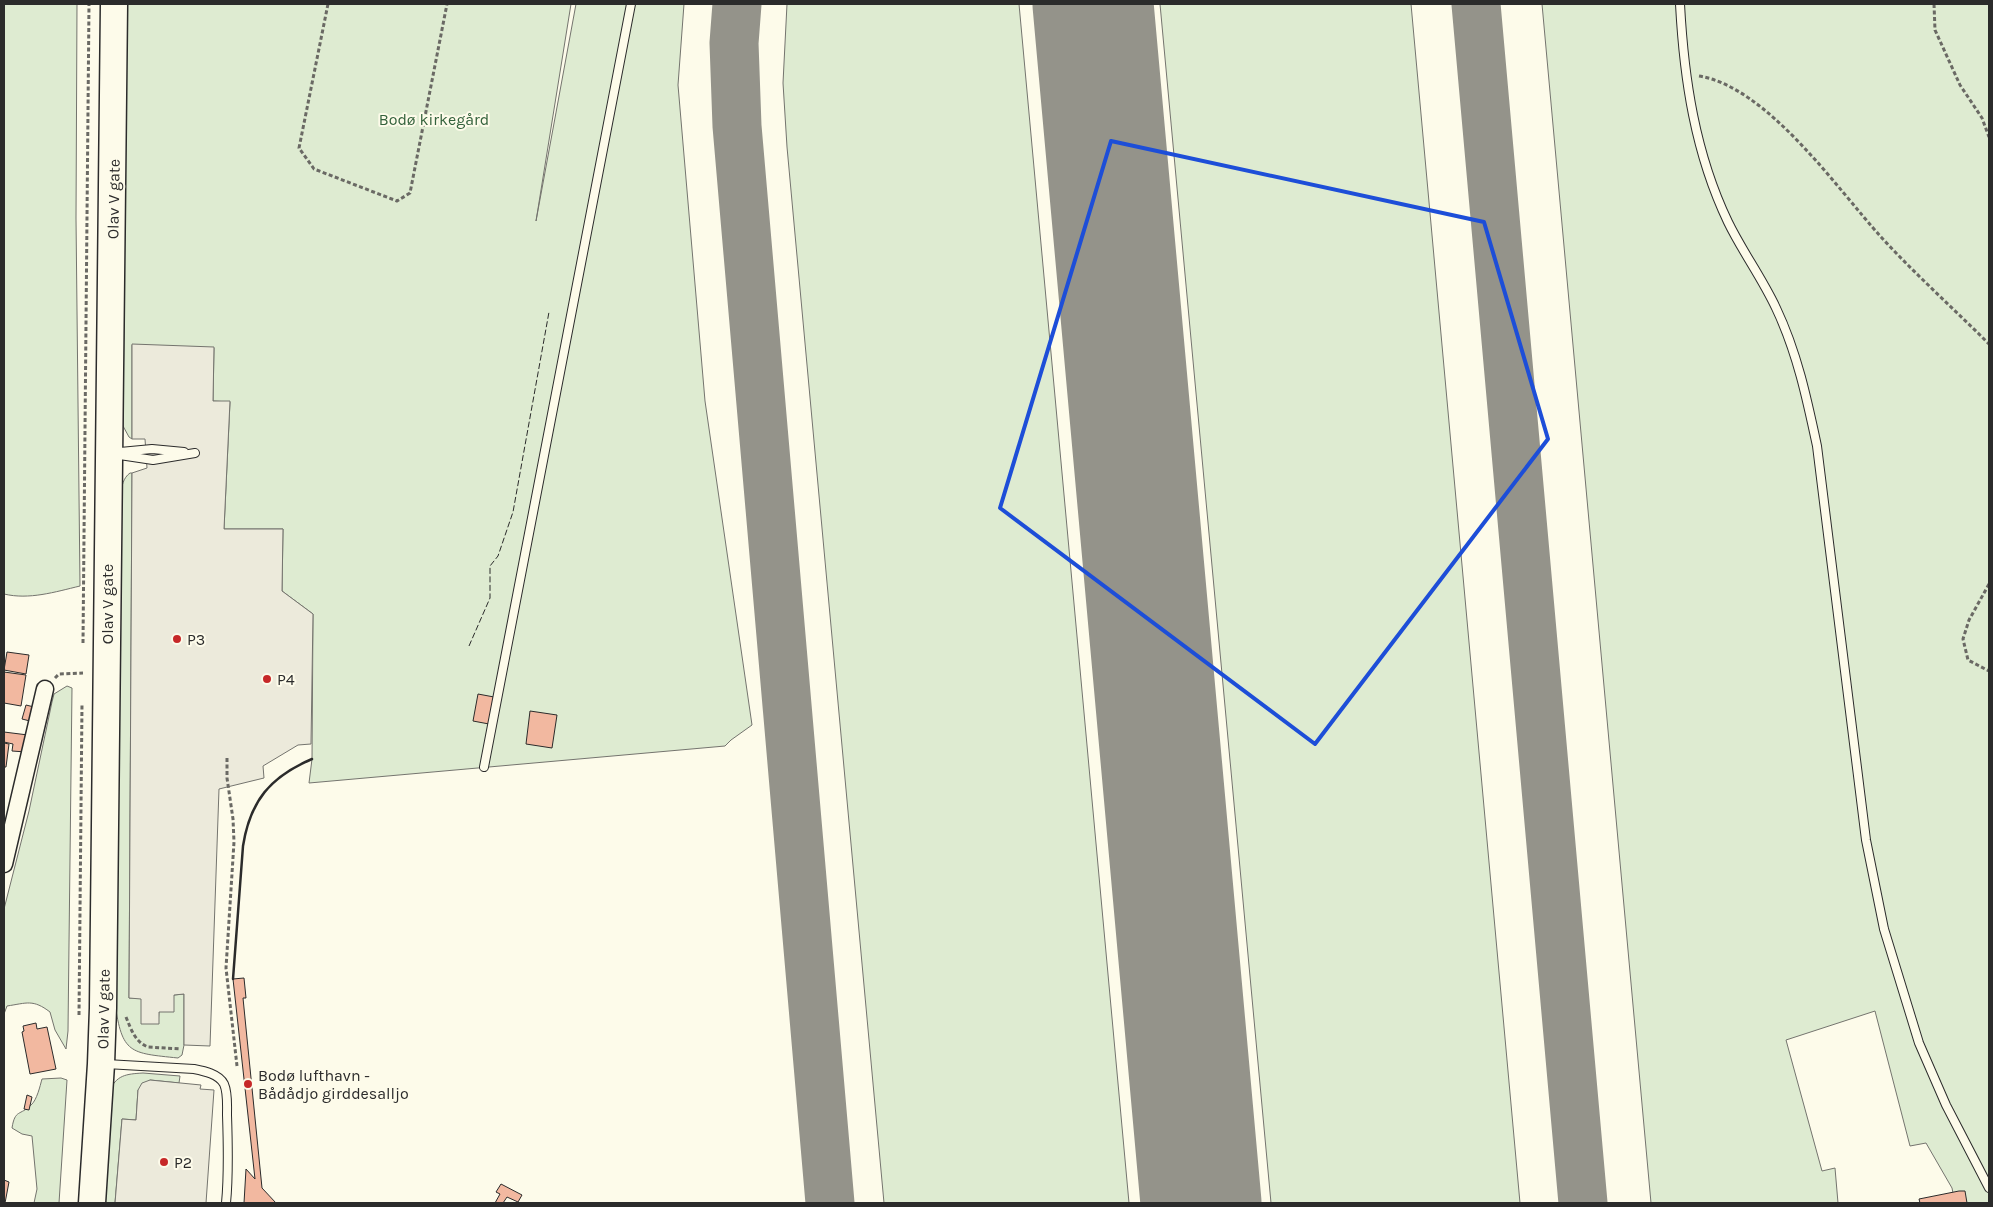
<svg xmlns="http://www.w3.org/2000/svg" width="1993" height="1207" viewBox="0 0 1993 1207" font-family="Karla,sans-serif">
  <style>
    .green { fill: #deebd1; stroke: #74746e }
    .parking { fill: #eceadb; stroke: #74746e }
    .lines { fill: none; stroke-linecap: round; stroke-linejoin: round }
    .taxiway { stroke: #94938a; stroke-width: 49 }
    .runway { stroke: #94938a; stroke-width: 121 }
    .building { fill: #f2b8a0; stroke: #2b2b2b }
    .service-casing { stroke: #2b2b2b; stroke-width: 10 }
    .minor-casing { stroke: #2b2b2b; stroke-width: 19 }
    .trunk-casing { stroke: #2b2b2b; stroke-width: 29 }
    .path { stroke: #6a6964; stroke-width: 3; stroke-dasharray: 4 2.5; stroke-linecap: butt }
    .service { stroke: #fdfbea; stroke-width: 8 }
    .minor { stroke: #fdfbea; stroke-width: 16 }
    .trunk { stroke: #fdfbea; stroke-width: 26 }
    .fence { stroke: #2b2b2b; stroke-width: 1; stroke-dasharray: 6 2.5; stroke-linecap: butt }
    .wall { stroke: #2b2b2b; stroke-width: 2.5 }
    .marked { fill: none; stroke: #1d4ed8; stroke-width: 4; stroke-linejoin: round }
    .poi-dot { fill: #c62828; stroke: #fdfbea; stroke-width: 2 }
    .labels { text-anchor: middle; stroke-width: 4; stroke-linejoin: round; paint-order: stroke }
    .park-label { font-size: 16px; fill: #34623c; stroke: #fdfbea }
    .street-label { font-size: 16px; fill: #2b2b2b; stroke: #fdfbea }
    .poi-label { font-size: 16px; fill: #2b2b2b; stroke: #fdfbea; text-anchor: start }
  </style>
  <rect width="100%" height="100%" fill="#fdfbea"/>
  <g class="green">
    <path d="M 4,4 L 77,4 L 76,218 L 80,586 C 55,592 29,600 4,594 Z"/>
    <polygon points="125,4 571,4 536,221 576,4 684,4 678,85 705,401 752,725 731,740 725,746 309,783 312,759 313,614 282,591 283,529 224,529 230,402 213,401 214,348 132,345 132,439 129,437 123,426 126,93"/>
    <polygon points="787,4 1019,4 1129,1203 884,1203 787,147 783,83"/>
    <polygon points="1160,4 1411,4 1520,1203 1271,1203"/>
    <polygon points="1542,4 1989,4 1989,1203 1955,1203 1952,1188 1926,1143 1910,1146 1875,1011 1786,1040 1822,1171 1835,1168 1838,1203 1651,1203"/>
    <path d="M 130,473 L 132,473 L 129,998 L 141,998 L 158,1024 L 159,1012 L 174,995 L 184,994 L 184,1045 L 182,1055 L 178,1058 C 130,1053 122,1054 115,1003 L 120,495 C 122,486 123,478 130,473 Z"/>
    <path d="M 67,686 L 72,688 L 68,1031 L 66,1049 L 55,1030 L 50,1012 C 33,999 27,1003 7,1006 L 4,1014 L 4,909 L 29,811 L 52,702 L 54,694 Z"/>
    <path d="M 143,1073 L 180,1076 L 179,1083 L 150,1080 L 138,1090 L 136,1120 L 122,1119 L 115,1203 L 101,1203 L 109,1092 C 116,1075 126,1074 143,1073 Z"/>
    <path d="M 61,1078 L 67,1080 L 59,1203 L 34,1203 L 37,1189 L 32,1136 L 22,1134 L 12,1128 C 15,1109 20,1116 31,1105 C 37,1100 40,1086 42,1079 Z"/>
  </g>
  <g class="parking">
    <polygon points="132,344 214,347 213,401 230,401 224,529 283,529 282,591 313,614 311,744 298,745 263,766 264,778 219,789 210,1046 184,1045 184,994 174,995 174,1012 159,1012 159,1024 141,1024 141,999 129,998 132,473 147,468 145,439 132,439"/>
    <polygon points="150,1080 201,1085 200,1089 214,1090 206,1203 115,1203 122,1119 136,1120 138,1090 142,1083"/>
  </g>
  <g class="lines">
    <g class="taxiway">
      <polyline points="737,4 734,43 737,126 830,1203"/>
      <polyline points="1476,4 1583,1203"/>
    </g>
    <polyline class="runway" points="1093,4 1201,1203"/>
  </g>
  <g class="building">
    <polygon points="7,652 29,655 26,674 4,670"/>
    <polygon points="4,672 26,675 21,706 4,703"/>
    <polygon points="478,694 494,697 489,724 473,721"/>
    <polygon points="26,705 34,707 30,721 22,719"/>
    <polygon points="530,711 557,715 552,748 526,744"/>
    <polygon points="4,732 28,735 26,752 12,751 13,744 4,742"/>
    <polygon points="4,743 9,744 6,767 4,767"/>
    <polygon points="244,978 246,998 243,998 262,1188 276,1203 244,1203 246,1169 255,1179 233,979"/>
    <polygon points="36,1023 37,1029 47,1027 56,1069 30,1074 22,1032 24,1031 23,1026"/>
    <polygon points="27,1095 32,1097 29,1110 24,1109"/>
    <polygon points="4,1180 9,1182 5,1203 4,1203"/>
    <polygon points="501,1184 522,1195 518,1202 507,1197 503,1203 495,1203 500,1194 496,1192"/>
    <polygon points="1959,1191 1965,1191 1967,1203 1920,1203 1919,1199"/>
  </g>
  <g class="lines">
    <defs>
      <g id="service">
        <path d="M 1680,4 C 1684,79 1695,153 1728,222 C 1742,251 1762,278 1776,308 C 1797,352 1807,399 1817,446 L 1866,840 L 1884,929 L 1919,1043 L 1946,1105 L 1989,1188"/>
        <polyline points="120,452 152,449 184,452"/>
        <polyline points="113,454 153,460 195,453"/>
        <polyline points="484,767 631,4"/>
        <path d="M 106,1064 L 194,1069 C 204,1071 219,1074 224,1084 C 228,1093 227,1105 227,1115 C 228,1145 229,1173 226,1203"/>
      </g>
      <polyline id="minor" points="4,864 45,689"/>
      <polyline id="trunk" points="92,1203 101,1064 103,1008 114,4"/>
    </defs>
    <use href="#service" class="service-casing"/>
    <use href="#minor" class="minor-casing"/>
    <use href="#trunk" class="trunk-casing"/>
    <g class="path">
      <polyline points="328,4 299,148 314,169 397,201 410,193 447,4"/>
      <polyline points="1934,4 1935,30 1960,85 1982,118 1989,137"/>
      <path d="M 1699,76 C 1767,87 1836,187 1881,237 C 1915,274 1953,308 1989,344"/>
      <polyline points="1989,584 1969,620 1963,639 1968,660 1989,671"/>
      <polyline points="83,643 89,4"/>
      <polyline points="55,678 59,674 83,673"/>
      <polyline points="227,758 227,778 233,819 234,842 226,968 237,1066"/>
      <polyline points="79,1015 82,704"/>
      <path d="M 126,1017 C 131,1029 135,1042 148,1047 L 181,1049"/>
    </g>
    <use href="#service" class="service"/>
    <use href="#minor" class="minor"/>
    <use href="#trunk" class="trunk"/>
    <polyline class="fence" points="469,646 490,598 490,566 498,556 513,512 549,312"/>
    <path class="wall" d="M 233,979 L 243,846 C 250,801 270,777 312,759"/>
  </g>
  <path class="marked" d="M 1111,141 L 1484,222 L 1548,439 L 1315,744 L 1000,508 Z"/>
  <g class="poi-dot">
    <circle cx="177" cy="639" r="5"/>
    <circle cx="267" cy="679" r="5"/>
    <circle cx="248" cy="1084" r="5"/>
    <circle cx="164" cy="1162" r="5"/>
  </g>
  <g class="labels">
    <g class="park-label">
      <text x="434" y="125">Bodø kirkegård</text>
    </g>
    <g class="street-label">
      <text transform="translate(113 199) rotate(-89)" y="6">Olav V gate</text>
      <text transform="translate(107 604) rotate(-90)" y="6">Olav V gate</text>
      <text transform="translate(103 1009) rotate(-89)" y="6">Olav V gate</text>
    </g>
    <g class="poi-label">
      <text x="187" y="645">P3</text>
      <text x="277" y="685">P4</text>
      <text x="258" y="1081">Bodø lufthavn -<tspan x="258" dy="18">Bådådjo girddesalljo</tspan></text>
      <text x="174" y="1168">P2</text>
    </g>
  </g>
  <rect width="1993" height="1207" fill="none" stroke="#2b2b2b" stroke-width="10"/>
</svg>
